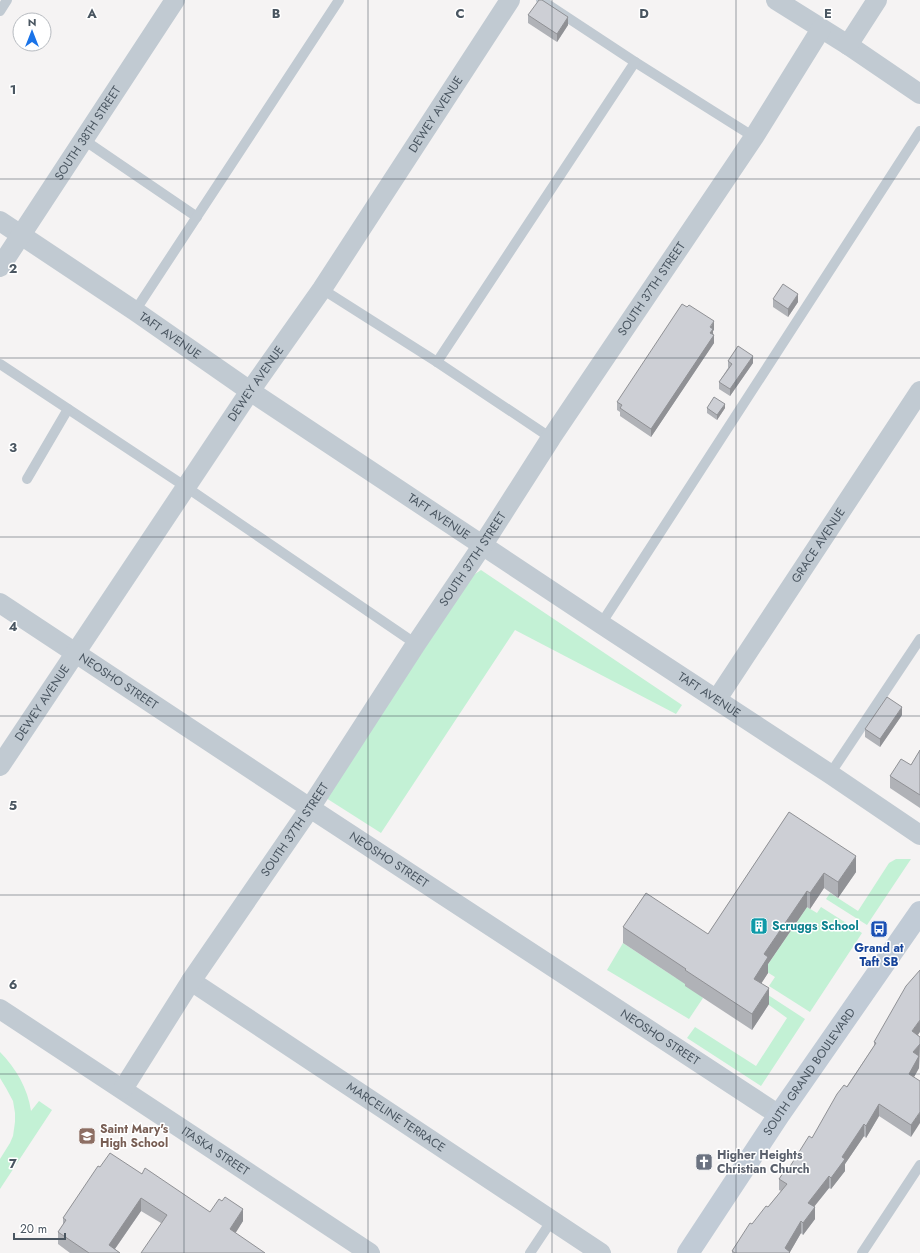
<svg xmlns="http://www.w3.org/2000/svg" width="920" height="1253" viewBox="0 0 920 1253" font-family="Jost,sans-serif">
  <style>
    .green { fill: #c3f1d5 }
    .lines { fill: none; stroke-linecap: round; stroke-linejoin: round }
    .lane { stroke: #c1cad2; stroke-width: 10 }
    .street { stroke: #c1cad2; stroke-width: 20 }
    .secondary { stroke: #c1cbd6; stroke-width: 22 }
    .wall { fill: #b0b2b7 }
    .shaded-wall { fill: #909195 }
    .building { fill: #cdcfd5; stroke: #909195 }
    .grid { fill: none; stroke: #4a5661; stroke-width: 1; stroke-opacity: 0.55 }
    .labels { text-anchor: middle; stroke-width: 3; stroke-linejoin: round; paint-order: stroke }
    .street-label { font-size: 12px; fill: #4a5661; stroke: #fff }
    .culture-label { font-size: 12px; font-weight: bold; fill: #0d838f; stroke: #fff; text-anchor: start }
    .transit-label { font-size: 12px; font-weight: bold; fill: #164399; stroke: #fff }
    .education-label { font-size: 12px; font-weight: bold; fill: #785e54; stroke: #fff; text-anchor: start }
    .worship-label { font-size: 12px; font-weight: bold; fill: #5b616d; stroke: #fff; text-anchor: start }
    .grid-label { font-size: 13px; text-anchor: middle; font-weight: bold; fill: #4a5661; stroke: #fff; stroke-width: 3; stroke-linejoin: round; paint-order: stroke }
  </style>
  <rect width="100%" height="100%" fill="#f5f3f3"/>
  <g class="green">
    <polygon points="481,570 682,705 676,714 515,630 381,833 326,798 472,576"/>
    <polygon points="896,859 911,859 867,925 826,899 830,893 858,911 889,863"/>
    <polygon points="807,907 817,913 821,907 862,933 810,1012 769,986 775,977 764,970"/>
    <polygon points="623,943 676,978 679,975 703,998 689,1019 607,970"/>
    <polygon points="765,993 805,1019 761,1086 687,1038 695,1027 756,1066 787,1018 769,1005"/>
    <path d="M 0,1052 C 16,1068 28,1089 31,1111 L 39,1101 L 52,1110 L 0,1189 L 0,1159 L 10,1143 L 13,1136 L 15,1122 L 15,1113 L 13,1101 L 6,1088 L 0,1078 Z"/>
  </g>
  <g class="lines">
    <g class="lane">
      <polyline points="541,0 635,62 754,137"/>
      <polyline points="0,11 7,0"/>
      <polyline points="84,140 197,217"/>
      <polyline points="322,289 437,362 551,438"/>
      <polyline points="135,311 339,0"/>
      <polyline points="437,362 635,62"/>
      <polyline points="0,364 186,487 416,644"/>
      <polyline points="27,479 68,409"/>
      <polyline points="601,624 920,131"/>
      <polyline points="830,774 920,639"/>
      <polyline points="530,1253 552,1220"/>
      <polyline points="862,1253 920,1165"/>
    </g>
    <g class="street">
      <polyline points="776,0 848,45 920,94"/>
      <polyline points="848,45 877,0"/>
      <path id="s1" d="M 0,221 L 135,311 L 250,391 L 601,624 L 830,774 L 920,835"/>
      <path id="s2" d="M 0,267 L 175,0"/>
      <path id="s3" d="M 0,603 L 310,808 L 779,1115"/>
      <path id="s4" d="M 717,699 L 920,391"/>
      <path id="s5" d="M 0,766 L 250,391 L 322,289 L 510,0"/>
      <path id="s6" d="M 191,981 L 601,1253"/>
      <path id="s7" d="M 0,1009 L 370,1253"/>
      <path id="s8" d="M 123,1089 L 191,981 L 310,808 L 416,644 L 482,546 L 551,438 L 754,137 L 821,29"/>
    </g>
    <path class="secondary" id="s9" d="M 688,1253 L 779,1115 L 920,912"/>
  </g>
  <g class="wall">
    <polygon points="528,15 568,25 557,42 528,23"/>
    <polygon points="773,299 798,302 788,317 773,307"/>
    <polygon points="714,330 713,331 714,343 651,437 620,416 620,412 617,410 617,402"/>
    <polygon points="728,361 753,363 730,396 719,389 719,382 728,368"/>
    <polygon points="707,408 725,408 717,420 707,413"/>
    <polygon points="902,715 880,747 865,737 865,729"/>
    <polygon points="920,750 920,808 890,788 890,776 911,765"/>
    <polygon points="789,812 856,872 838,898 824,888 810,909 807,907 768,964 768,973 761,983 769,1004 752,1030 685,986 685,984 623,943 623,927 708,934"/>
    <polygon points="918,1035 920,1037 919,1068 914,1077 911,1137 879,1116 866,1138 864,1136 845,1164 845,1171 831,1189 829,1188 814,1207 815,1219 803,1235 801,1233 790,1252 790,1253 732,1253 732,1251 752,1224 768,1207 781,1191 779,1190 779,1179 789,1168 812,1138 874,1046 874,1042"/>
    <polygon points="100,1167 142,1174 210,1212 243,1221 235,1233 161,1223 141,1211 115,1249 120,1253 70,1253 58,1244 58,1232 63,1225 63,1218"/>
  </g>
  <g class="shaded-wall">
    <polygon points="568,17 568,25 557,42 557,34"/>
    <polygon points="798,294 798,302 788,317 788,309"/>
    <polygon points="714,321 714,330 713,331 713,336 714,335 714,343 651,437 651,429"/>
    <polygon points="753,356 753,363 730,396 730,389"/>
    <polygon points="725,404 725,408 717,420 717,415"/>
    <polygon points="902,707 902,715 880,747 880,739"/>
    <polygon points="856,856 856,872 838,898 838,882"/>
    <polygon points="824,873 824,888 810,909 810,893"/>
    <polygon points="807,891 807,907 768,964 768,973 754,995 754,979 764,954"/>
    <polygon points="769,988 769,1004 752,1030 752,1014"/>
    <polygon points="920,1020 920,1032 912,1043 912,1031"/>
    <polygon points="920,1044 919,1068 909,1086 909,1074 913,1052"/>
    <polygon points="879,1104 879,1116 866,1138 866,1126"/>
    <polygon points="920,1112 920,1123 911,1137 911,1125"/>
    <polygon points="864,1124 864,1136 845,1164 845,1171 831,1189 831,1178 842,1157"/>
    <polygon points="829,1176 829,1188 808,1214 808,1203"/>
    <polygon points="141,1198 141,1211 112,1253 109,1245"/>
    <polygon points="815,1207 815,1219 803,1235 803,1223"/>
    <polygon points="243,1209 243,1221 230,1242 230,1229"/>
    <polygon points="801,1221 801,1233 790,1252 790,1253 789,1253 785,1248"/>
  </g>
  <g class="building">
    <polygon points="539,0 542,0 568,17 557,34 528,15"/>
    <polygon points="783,284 798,294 788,309 773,299"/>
    <polygon points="682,304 687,307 689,305 714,321 710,327 713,329 710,333 714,335 651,429 620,408 622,405 617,402"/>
    <polygon points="738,346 753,356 730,389 719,382 732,364 728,361"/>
    <polygon points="714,397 725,404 717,415 707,408"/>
    <polygon points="887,697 902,707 880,739 865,729"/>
    <polygon points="920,750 920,795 890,776 901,759 911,765"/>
    <polygon points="789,812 856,856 838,882 824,873 810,893 807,891 764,954 768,957 754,979 769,988 752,1014 685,970 686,969 623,927 646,893 708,934"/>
    <polygon points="920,970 920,1020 912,1031 920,1037 920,1044 913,1052 919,1056 909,1074 920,1081 920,1112 911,1125 879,1104 866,1126 864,1124 842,1157 845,1159 831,1178 829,1176 808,1203 815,1207 803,1223 801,1221 785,1248 790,1252 789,1253 735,1253 732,1251 750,1223 752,1224 766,1206 768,1207 787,1184 779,1179 787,1167 789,1168 809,1136 812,1138 837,1094 844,1085 847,1087 876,1043 874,1042 906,986"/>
    <polygon points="110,1153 142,1174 145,1168 210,1212 219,1199 222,1201 225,1197 243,1209 230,1229 265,1253 141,1253 167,1215 141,1198 109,1245 120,1253 89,1253 58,1232 66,1220 63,1218 98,1166 100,1167"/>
  </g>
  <path class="grid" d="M 184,0 L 184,1253M 368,0 L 368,1253M 552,0 L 552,1253M 736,0 L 736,1253M 0,179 L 920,179M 0,358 L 920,358M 0,537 L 920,537M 0,716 L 920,716M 0,895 L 920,895M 0,1074 L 920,1074"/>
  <defs>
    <symbol id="building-square" viewBox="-11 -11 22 22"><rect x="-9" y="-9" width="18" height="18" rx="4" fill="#0f9aa8" stroke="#fff"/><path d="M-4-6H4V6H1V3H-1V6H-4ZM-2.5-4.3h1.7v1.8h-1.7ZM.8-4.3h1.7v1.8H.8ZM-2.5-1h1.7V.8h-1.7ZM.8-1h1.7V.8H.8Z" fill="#fff"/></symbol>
    <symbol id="bus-square" viewBox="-11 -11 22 22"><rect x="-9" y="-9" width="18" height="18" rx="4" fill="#1a4fb4" stroke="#fff"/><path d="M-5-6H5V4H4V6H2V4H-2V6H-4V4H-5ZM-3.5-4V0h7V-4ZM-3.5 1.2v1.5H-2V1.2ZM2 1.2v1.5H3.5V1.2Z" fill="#fff"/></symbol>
    <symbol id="school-square" viewBox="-11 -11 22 22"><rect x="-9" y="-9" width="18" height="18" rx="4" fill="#8d6e63" stroke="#fff"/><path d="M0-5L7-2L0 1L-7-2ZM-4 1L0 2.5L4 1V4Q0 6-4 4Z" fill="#fff"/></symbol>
    <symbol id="church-square" viewBox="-11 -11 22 22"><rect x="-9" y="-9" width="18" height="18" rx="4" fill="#6b7280" stroke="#fff"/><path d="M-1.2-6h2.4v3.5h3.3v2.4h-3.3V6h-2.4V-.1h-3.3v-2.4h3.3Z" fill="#fff"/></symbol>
  </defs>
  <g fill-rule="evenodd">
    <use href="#building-square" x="749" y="916" width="20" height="20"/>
    <use href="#bus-square" x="869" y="919" width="20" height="20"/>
    <use href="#school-square" x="77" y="1126" width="20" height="20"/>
    <use href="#church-square" x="694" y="1152" width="20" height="20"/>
  </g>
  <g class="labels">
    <g class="street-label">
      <text dy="4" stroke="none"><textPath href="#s5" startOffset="784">DEWEY AVENUE</textPath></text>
      <text dy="4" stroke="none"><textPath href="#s2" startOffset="160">SOUTH 38TH STREET</textPath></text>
      <text dy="4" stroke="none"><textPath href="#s8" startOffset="959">SOUTH 37TH STREET</textPath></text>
      <text dy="4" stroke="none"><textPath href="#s1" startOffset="205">TAFT AVENUE</textPath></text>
      <text dy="4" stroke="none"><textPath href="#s5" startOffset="460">DEWEY AVENUE</textPath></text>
      <text dy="4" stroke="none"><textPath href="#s1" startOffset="529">TAFT AVENUE</textPath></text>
      <text dy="4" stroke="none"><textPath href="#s4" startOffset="184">GRACE AVENUE</textPath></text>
      <text dy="4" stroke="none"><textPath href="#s8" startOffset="635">SOUTH 37TH STREET</textPath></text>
      <text dy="4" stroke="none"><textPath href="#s3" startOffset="142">NEOSHO STREET</textPath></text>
      <text dy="4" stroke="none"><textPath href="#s1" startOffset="853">TAFT AVENUE</textPath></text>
      <text dy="4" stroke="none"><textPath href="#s5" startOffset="76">DEWEY AVENUE</textPath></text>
      <text dy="4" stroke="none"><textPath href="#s8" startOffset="311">SOUTH 37TH STREET</textPath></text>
      <text dy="4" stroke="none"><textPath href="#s3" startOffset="466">NEOSHO STREET</textPath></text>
      <text dy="4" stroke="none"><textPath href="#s3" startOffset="790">NEOSHO STREET</textPath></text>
      <text dy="4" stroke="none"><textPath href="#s9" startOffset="218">SOUTH GRAND BOULEVARD</textPath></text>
      <text dy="4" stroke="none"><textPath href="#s6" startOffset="246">MARCELINE TERRACE</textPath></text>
      <text dy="4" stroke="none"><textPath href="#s7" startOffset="258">ITASKA STREET</textPath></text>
    </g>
    <g class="culture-label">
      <text x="772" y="930">Scruggs School</text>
    </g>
    <g class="transit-label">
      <text x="879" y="952">Grand at<tspan x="879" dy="14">Taft SB</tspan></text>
    </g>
    <g class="education-label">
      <text x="100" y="1133">Saint Mary's<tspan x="100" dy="14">High School</tspan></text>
    </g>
    <g class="worship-label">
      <text x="717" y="1159">Higher Heights<tspan x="717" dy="14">Christian Church</tspan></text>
    </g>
  </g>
  <g class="grid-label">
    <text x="92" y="18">A</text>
    <text x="276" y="18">B</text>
    <text x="460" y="18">C</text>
    <text x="644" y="18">D</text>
    <text x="828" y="18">E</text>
    <text x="13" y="94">1</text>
    <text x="13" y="273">2</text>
    <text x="13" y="452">3</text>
    <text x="13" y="631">4</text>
    <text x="13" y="810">5</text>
    <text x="13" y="989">6</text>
    <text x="13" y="1168">7</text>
  </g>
  <g transform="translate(32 32)"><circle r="19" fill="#ffffff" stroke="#b7bbc0"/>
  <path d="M0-3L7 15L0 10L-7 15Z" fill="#1a73e8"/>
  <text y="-6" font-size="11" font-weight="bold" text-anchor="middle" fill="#4a5661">N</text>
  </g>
  <path d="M14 1233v6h51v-6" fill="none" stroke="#4a5661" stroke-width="2"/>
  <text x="20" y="1233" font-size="12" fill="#4a5661" stroke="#ffffff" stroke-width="3" paint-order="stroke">20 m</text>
</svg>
